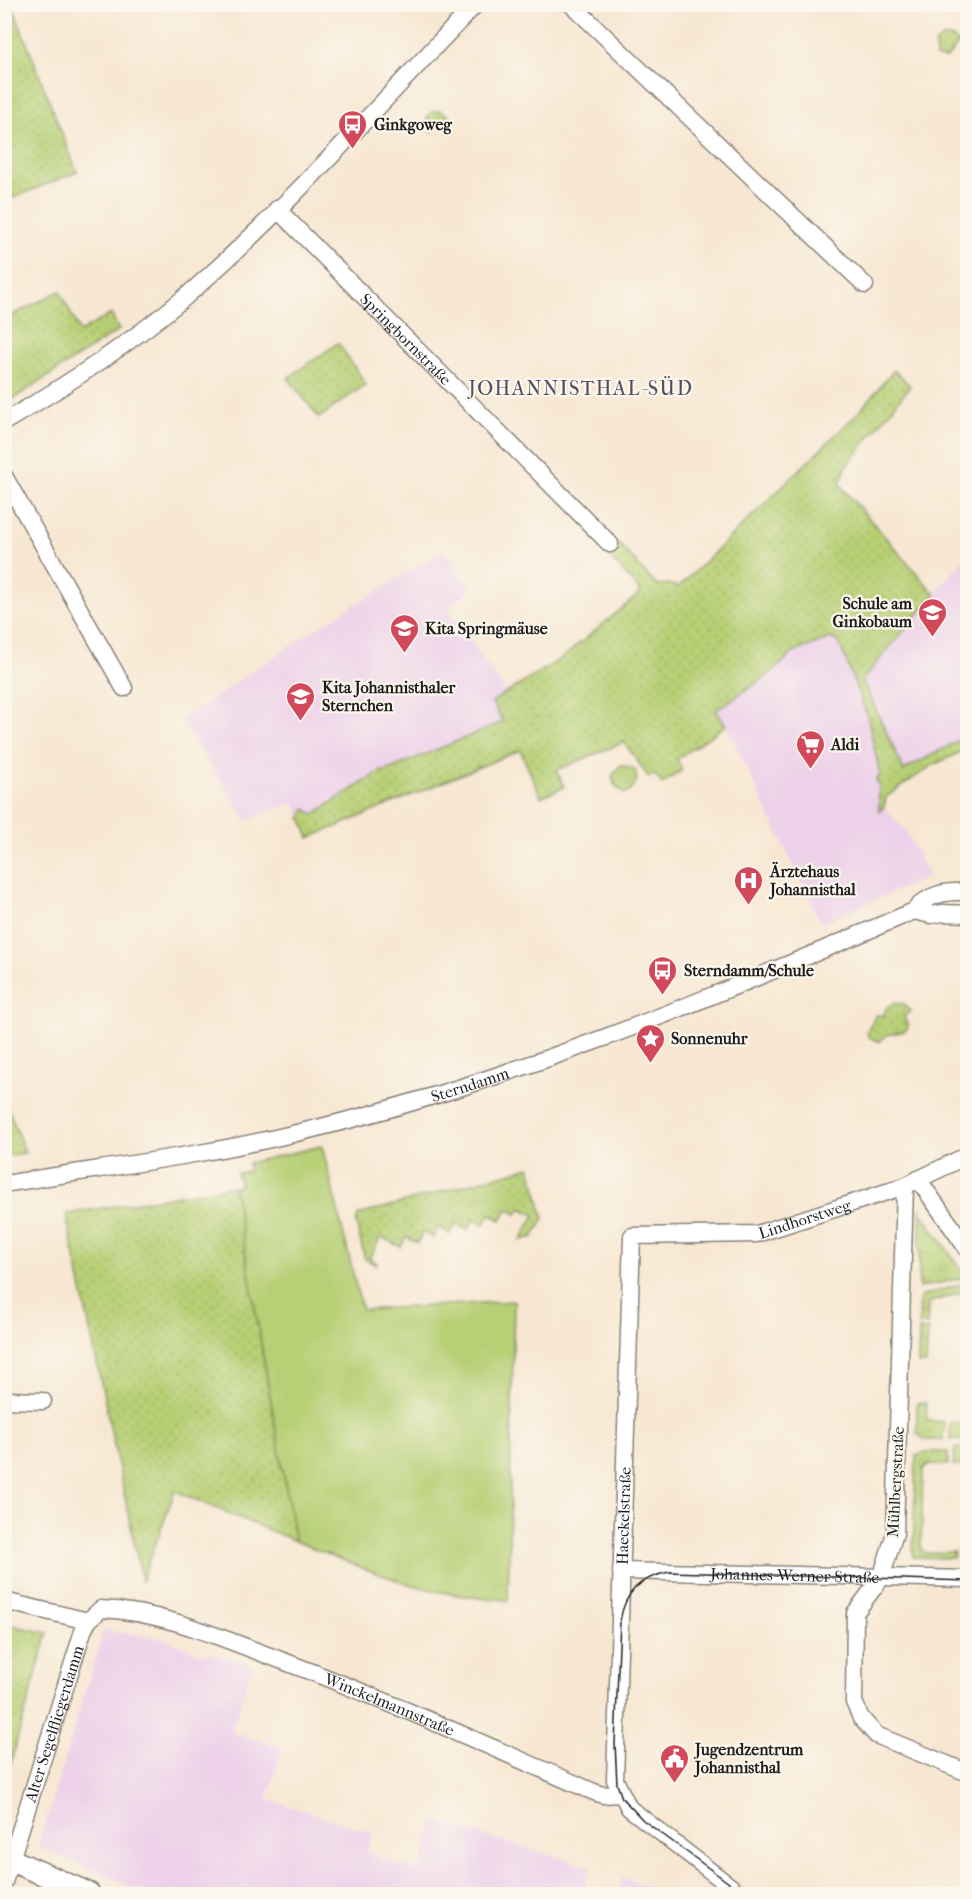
<svg xmlns="http://www.w3.org/2000/svg" width="972" height="1899" viewBox="0 0 972 1899" font-family="'IM FELL French Canon',serif">
  <style>
    .built { fill: #edd1e9 }
    .grass { fill: url(#grass-tufts); stroke: #6a7648; stroke-width: 1.5 }
    .park { fill: url(#park-dots); stroke: #6a7648; stroke-width: 1.5 }
    .pitch { fill: #b7cf74; stroke: #6a7648; stroke-width: 1.5 }
    .lines { fill: none; stroke-linecap: round; stroke-linejoin: round }
    .minor-casing { stroke: #8a8277; stroke-width: 19 }
    .major-casing { stroke: #8a8277; stroke-width: 25 }
    .minor { stroke: #fff; stroke-width: 16 }
    .major { stroke: #fff; stroke-width: 22 }
    .tram { stroke: #1c1c1c; stroke-width: 1.5 }
    .labels { text-anchor: middle; stroke-width: 4.5; stroke-linejoin: round; paint-order: stroke }
    .poi-label { font-size: 16px; font-weight: bold; fill: #1c1c1c; stroke: #fbf7ec; text-anchor: start }
    .street-label { font-size: 16px; fill: #1c1c1c; stroke: #fbf7ec }
    .quarter-label { font-size: 20px; letter-spacing: 1.5px; fill: #524e5e; stroke: #fbf7ec }
  </style>
  <defs>
    <pattern id="grass-tufts" width="24" height="20" patternUnits="userSpaceOnUse" patternTransform="scale(1.5)"><rect width="24" height="20" fill="#b7cf74"/><path d="M3 7l-1-3M5 7V3M7 7l1-3M15 17l-1-3M17 17v-4M19 17l1-3" fill="none" stroke="#9db164"/></pattern>
    <pattern id="park-dots" width="8" height="8" patternUnits="userSpaceOnUse" patternTransform="scale(1.5)"><rect width="8" height="8" fill="#b7cf74"/><path d="M2 2h.1M6 6h.1" fill="none" stroke="#9db164" stroke-width="1.8" stroke-linecap="round"/></pattern>
  </defs>
  <rect width="100%" height="100%" fill="#fbf7ec"/>
  <filter id="ink" filterUnits="userSpaceOnUse"><feTurbulence type="fractalNoise" baseFrequency=".0167" numOctaves="2"/><feDisplacementMap in="SourceGraphic" scale="12" xChannelSelector="R" yChannelSelector="G"/><feConvolveMatrix kernelMatrix="1 2 1 2 8 2 1 2 1" color-interpolation-filters="sRGB"/></filter>
  <filter id="wash" filterUnits="userSpaceOnUse"><feTurbulence type="fractalNoise" baseFrequency=".008" numOctaves="4" result="noise"/><feDisplacementMap in="SourceGraphic" scale="24" xChannelSelector="R" yChannelSelector="G"/><feGaussianBlur stdDeviation="1.35" result="paint"/><feColorMatrix in="noise" values="0 0 0 0 0 0 0 0 0 0 0 0 0 0 0 0 0 1.4 0 .05"/><feComposite in="paint" operator="in"/></filter>
  <g filter="url(#wash)">
    <rect width="100%" height="100%" fill="#f7e7d2"/>
    <g class="built">
      <polygon points="444,550 472,589 448,608 508,695 508,726 438,749 383,773 381,771 314,814 302,812 301,817 294,802 247,820 184,726 183,719 312,631"/>
      <polygon points="967,555 967,736 904,770 862,680"/>
      <polygon points="830,638 839,642 868,718 879,770 879,811 884,807 907,833 929,877 821,923 726,725 715,710 770,674 794,652"/>
      <polygon points="104,1630 165,1639 206,1656 208,1652 252,1665 232,1732 283,1748 267,1799 373,1833 367,1853 419,1871 434,1821 591,1867 582,1894 150,1894 38,1847"/>
      <polygon points="622,1878 654,1889 652,1894 617,1894"/>
    </g>
    <g class="grass">
      <polygon points="920,1210 966,1277 919,1288"/>
      <polygon points="967,1282 967,1293 966,1291 928,1303 927,1325 919,1325 920,1297"/>
      <polygon points="919,1330 928,1330 926,1364 918,1364"/>
      <polygon points="917,1403 926,1403 927,1421 944,1422 943,1440 925,1440 917,1434"/>
      <polygon points="950,1422 967,1423 967,1441 950,1440"/>
      <polygon points="955,1448 967,1448 967,1466 953,1466"/>
      <polygon points="925,1452 948,1452 948,1465 929,1464 923,1469 921,1550 927,1553 954,1552 953,1558 913,1557 916,1456"/>
    </g>
    <g class="park">
      <polygon points="12,5 77,172 5,201 4,5"/>
      <polygon points="951,37 959,43 946,59 936,57 935,44 942,38"/>
      <polygon points="439,110 452,118 431,132 426,120 430,113"/>
      <polygon points="60,291 80,332 111,314 119,330 10,401 5,389 5,319"/>
      <polygon points="338,343 366,384 319,418 288,378"/>
      <polygon points="894,370 910,386 846,467 840,483 844,490 935,594 862,680 904,770 967,736 967,749 933,765 886,797 884,807 879,811 879,787 876,779 880,776 879,770 868,718 839,642 830,638 794,652 770,674 716,710 726,725 677,759 682,770 662,784 655,774 649,778 624,742 557,770 564,787 541,797 520,750 309,838 301,817 305,809 314,814 381,771 383,772 503,722 492,702 561,659 638,595 639,589 605,552 617,542 657,586 667,584 679,587 860,411"/>
      <polygon points="621,765 635,769 637,780 631,791 624,794 614,784 612,776"/>
      <polygon points="895,1003 904,1004 911,1011 904,1016 908,1027 905,1031 887,1035 879,1042 869,1037 867,1032 876,1015 883,1016 887,1007"/>
      <polygon points="4,1100 5,1100 25,1153 5,1156"/>
      <polygon points="530,1167 544,1219 533,1237 521,1240 535,1215 521,1208 517,1214 507,1209 501,1220 490,1214 484,1225 474,1219 468,1230 456,1224 450,1234 439,1227 433,1238 423,1232 417,1243 406,1237 401,1247 381,1237 369,1258 377,1263 376,1265 365,1259 356,1222 358,1215"/>
      <polygon points="234,1186 295,1541 175,1491 142,1580 66,1214"/>
      <polygon points="5,1624 48,1633 5,1782 4,1624"/>
    </g>
    <path class="pitch" d="M 322,1146 L 362,1310 L 514,1301 L 508,1600 C 425,1597 370,1571 295,1541 L 234,1186 L 240,1185 L 237,1173 L 249,1171 L 248,1163 Z"/>
  </g>
  <g filter="url(#ink)">
    <g class="lines">
      <defs>
        <g id="minor">
          <polyline points="571,4 865,285"/>
          <path id="s1" d="M 277,209 L 610,544"/>
          <path d="M 4,422 C 67,385 128,345 184,298 C 288,208 380,103 476,4"/>
          <polyline points="4,476 124,688"/>
          <polyline points="914,911 931,915 943,913 968,914"/>
          <polyline points="918,1179 968,1250"/>
          <path id="s2" d="M 4,1184 C 99,1168 195,1157 288,1135 C 505,1085 709,999 914,911 C 928,894 945,891 968,892"/>
          <polyline points="905,1186 895,1533 881,1578 855,1613 854,1702 861,1718 876,1735 968,1773"/>
          <polyline points="4,1400 43,1401"/>
          <path id="s3" d="M 621,1571 L 968,1579"/>
          <polyline points="4,1601 88,1621"/>
          <path id="s4" d="M 4,1882 L 83,1631 L 88,1621 L 101,1609 C 158,1611 214,1635 267,1655 C 378,1696 486,1745 594,1792 L 603,1795 L 620,1794"/>
          <path id="s5" d="M 740,1894 L 629,1808 L 615,1780 L 632,1236 L 757,1234 L 905,1186 L 968,1155"/>
        </g>
        <polyline id="major" points="4,1857 89,1894"/>
      </defs>
      <use href="#minor" class="minor-casing"/>
      <use href="#major" class="major-casing"/>
      <use href="#minor" class="minor"/>
      <use href="#major" class="major"/>
      <path class="tram" d="M 744,1894 L 643,1820 L 622,1798 L 617,1784 L 615,1744 L 620,1621 C 625,1591 640,1578 669,1572 L 968,1581"/>
    </g>
  </g>
  <defs>
    <symbol id="bus-pin" viewBox="-11 -11 22 30"><path d="M0 17L-7.5 6A9.5 9.5 0 1 1 7.5 6Z" fill="#d1495b" stroke="#fbf7ec"/><path d="M-5-6H5V4H4V6H2V4H-2V6H-4V4H-5ZM-3.5-4V0h7V-4ZM-3.5 1.2v1.5H-2V1.2ZM2 1.2v1.5H3.5V1.2Z" fill="#fff"/></symbol>
    <symbol id="school-pin" viewBox="-11 -11 22 30"><path d="M0 17L-7.5 6A9.5 9.5 0 1 1 7.5 6Z" fill="#d1495b" stroke="#fbf7ec"/><path d="M0-5L7-2L0 1L-7-2ZM-4 1L0 2.5L4 1V4Q0 6-4 4Z" fill="#fff"/></symbol>
    <symbol id="supermarket-pin" viewBox="-11 -11 22 30"><path d="M0 17L-7.5 6A9.5 9.5 0 1 1 7.5 6Z" fill="#d1495b" stroke="#fbf7ec"/><path d="M-6-5.5h2.5l.6 2H6L4.5 2H-2.5L-4.4-4H-6ZM-1.5 3.2a1.3 1.3 0 1 0 .1 0ZM3 3.2a1.3 1.3 0 1 0 .1 0Z" fill="#fff"/></symbol>
    <symbol id="hospital-pin" viewBox="-11 -11 22 30"><path d="M0 17L-7.5 6A9.5 9.5 0 1 1 7.5 6Z" fill="#d1495b" stroke="#fbf7ec"/><path d="M-5-5h3v3.5h4V-5h3V5h-3V1.5h-4V5h-3Z" fill="#fff"/></symbol>
    <symbol id="sight-pin" viewBox="-11 -11 22 30"><path d="M0 17L-7.5 6A9.5 9.5 0 1 1 7.5 6Z" fill="#d1495b" stroke="#fbf7ec"/><path d="M0-6L1.8-2.2L6-1.7L2.9 1.2L3.7 5.4L0 3.3L-3.7 5.4L-2.9 1.2L-6-1.7L-1.8-2.2Z" fill="#fff"/></symbol>
    <symbol id="civic-pin" viewBox="-11 -11 22 30"><path d="M0 17L-7.5 6A9.5 9.5 0 1 1 7.5 6Z" fill="#d1495b" stroke="#fbf7ec"/><path d="M-.6-6.5H3V-4.5H.6V-3L4-1V1h2V6H-6V1h2V-1L-.6-3ZM-1.2 2.5V6h2.4V2.5Z" fill="#fff"/></symbol>
  </defs>
  <g fill-rule="evenodd">
    <use href="#bus-pin" x="336" y="108" width="33" height="45"/>
    <use href="#school-pin" x="916" y="596" width="33" height="45"/>
    <use href="#school-pin" x="388" y="612" width="33" height="45"/>
    <use href="#school-pin" x="284" y="680" width="33" height="45"/>
    <use href="#supermarket-pin" x="794" y="728" width="33" height="45"/>
    <use href="#hospital-pin" x="732" y="864" width="33" height="45"/>
    <use href="#bus-pin" x="646" y="954" width="33" height="45"/>
    <use href="#sight-pin" x="634" y="1022" width="33" height="45"/>
    <use href="#civic-pin" x="658" y="1742" width="33" height="45"/>
  </g>
  <g class="labels">
    <g class="poi-label">
      <text x="374" y="130">Ginkgoweg</text>
      <text x="912" y="609" text-anchor="end">Schule am<tspan x="912" dy="18">Ginkobaum</tspan></text>
      <text x="425" y="634">Kita Springmäuse</text>
      <text x="322" y="693">Kita Johannisthaler<tspan x="322" dy="18">Sternchen</tspan></text>
      <text x="831" y="750">Aldi</text>
      <text x="770" y="877">Ärztehaus<tspan x="770" dy="18">Johannisthal</tspan></text>
      <text x="684" y="976">Sterndamm/Schule</text>
      <text x="671" y="1044">Sonnenuhr</text>
      <text x="695" y="1755">Jugendzentrum<tspan x="695" dy="18">Johannisthal</tspan></text>
    </g>
    <g class="street-label">
      <text dy="6" stroke="none"><textPath href="#s1" startOffset="183">Springbornstraße</textPath></text>
      <text dy="6" stroke="none"><textPath href="#s2" startOffset="477">Sterndamm</textPath></text>
      <text dy="6" stroke="none"><textPath href="#s5" startOffset="891">Lindhorstweg</textPath></text>
      <text transform="translate(895 1482) rotate(-87)" y="6">Mühlbergstraße</text>
      <text dy="6" stroke="none"><textPath href="#s5" startOffset="436">Haeckelstraße</textPath></text>
      <text dy="6" stroke="none"><textPath href="#s3" startOffset="174">Johannes-Werner-Straße</textPath></text>
      <text dy="6" stroke="none"><textPath href="#s4" startOffset="597">Winckelmannstraße</textPath></text>
      <text dy="6" stroke="none"><textPath href="#s4" startOffset="166">Alter Segelfliegerdamm</textPath></text>
    </g>
    <g class="quarter-label">
      <text x="581" y="395">JOHANNISTHAL-SÜD</text>
    </g>
  </g>
  <rect width="972" height="1899" fill="none" stroke="#fbf7ec" stroke-width="24"/>
</svg>
